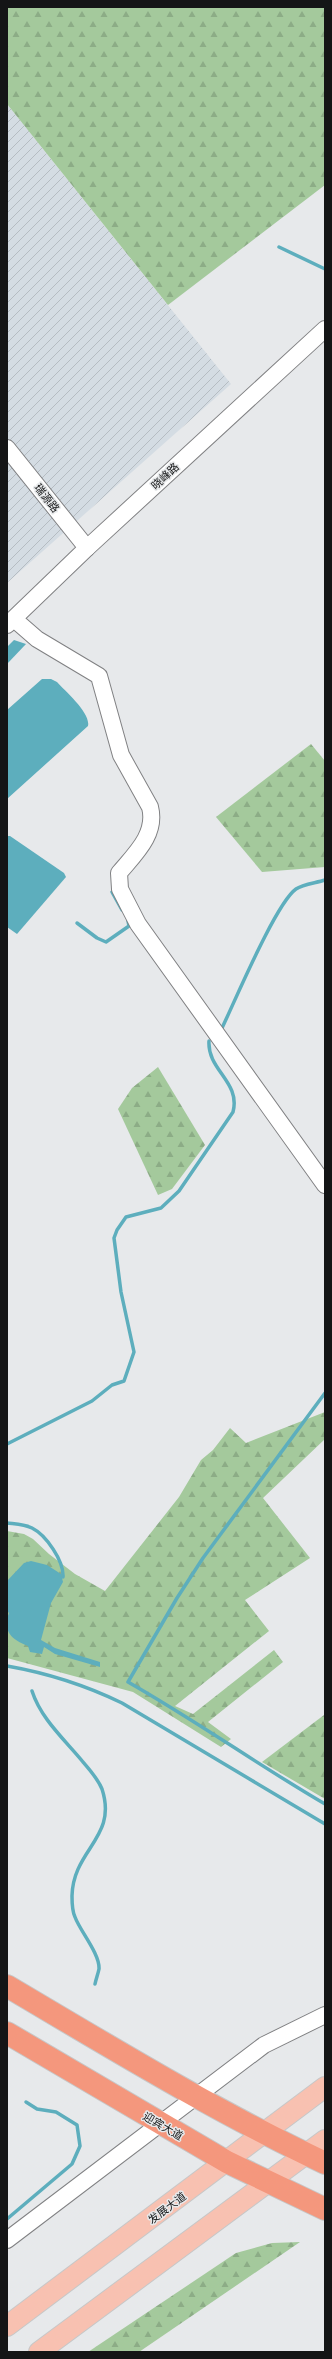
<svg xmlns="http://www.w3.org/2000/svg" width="332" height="2359" viewBox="0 0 332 2359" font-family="'Roboto Condensed','Noto Sans SC',sans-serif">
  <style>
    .industrial { fill: url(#industrial-furrows) }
    .forest { fill: url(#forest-firs) }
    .water { fill: #5daebd }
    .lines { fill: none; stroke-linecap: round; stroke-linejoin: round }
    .stream { stroke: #5daebd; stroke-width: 3.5 }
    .minor-casing { stroke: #808183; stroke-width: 18 }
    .major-casing { stroke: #c7c7c7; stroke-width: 22 }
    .highway-casing { stroke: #c7c7c7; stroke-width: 24 }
    .minor { stroke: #fff; stroke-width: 16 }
    .major { stroke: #f8c1b1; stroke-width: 20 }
    .highway { stroke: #f4977d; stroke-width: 22 }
    .labels { text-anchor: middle; stroke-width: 3; stroke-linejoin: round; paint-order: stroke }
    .street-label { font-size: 11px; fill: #141516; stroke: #e7e9eb }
  </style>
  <defs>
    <pattern id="industrial-furrows" width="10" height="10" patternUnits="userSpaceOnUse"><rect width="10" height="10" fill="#d4dce3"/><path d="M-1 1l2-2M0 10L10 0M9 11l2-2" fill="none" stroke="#b5bcc2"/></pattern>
    <pattern id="forest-firs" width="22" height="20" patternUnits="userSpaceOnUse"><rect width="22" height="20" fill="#a4c99c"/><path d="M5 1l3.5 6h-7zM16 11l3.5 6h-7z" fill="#8cac86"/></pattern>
  </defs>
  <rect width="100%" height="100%" fill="#e7e9eb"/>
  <polygon class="industrial" points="7,104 231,384 7,583"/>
  <g class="forest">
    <polygon points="7,7 325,7 325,185 168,305 7,104"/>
    <polygon points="311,744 325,761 325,867 262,872 216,817"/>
    <polygon points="158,1067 205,1145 172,1189 158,1195 118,1109 132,1088"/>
    <polygon points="325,1412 325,1439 263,1498 310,1558 245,1600 269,1631 175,1706 193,1714 274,1650 283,1662 208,1722 231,1739 221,1747 133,1692 7,1658 7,1531 24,1534 33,1539 49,1554 75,1574 105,1591 179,1497 201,1460 213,1450 230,1428 246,1443"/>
    <polygon points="324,1715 325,1716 325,1799 262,1762"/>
    <polygon points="300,2242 139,2352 88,2352 236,2253 272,2243"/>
  </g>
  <g class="water">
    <polygon points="14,640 26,644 7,664 7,647"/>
    <path d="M 42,679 L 51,679 L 57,682 C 65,691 91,713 88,726 L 7,799 L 7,710 Z"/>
    <polygon points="7,836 10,836 64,873 66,877 17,934 7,927"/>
    <path d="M 31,1561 L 47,1565 L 61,1574 L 63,1582 L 51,1603 L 41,1640 L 55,1648 L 100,1662 L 100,1667 L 55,1654 L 44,1647 L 42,1654 L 30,1652 L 28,1646 C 12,1640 2,1631 9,1613 L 7,1611 L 7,1581 L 24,1563 Z"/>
  </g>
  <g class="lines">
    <g class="stream">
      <polyline points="279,247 325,269"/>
      <polyline points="112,892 122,910"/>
      <polyline points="77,923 97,938 106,942 129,926 128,921"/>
      <path d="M 222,1028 C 235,1001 276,903 296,889 C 303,884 316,883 325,880"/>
      <path d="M 325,1393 L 203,1558 L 177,1598 L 128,1682 C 195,1720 258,1765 325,1804"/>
      <path d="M 7,1444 L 92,1401 L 112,1385 L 124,1381 L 134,1352 L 121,1292 L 114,1238 L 117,1230 L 126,1217 L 161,1208 L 179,1191 L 233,1112 C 241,1082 207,1070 209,1041"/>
      <path d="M 7,1523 C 15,1524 24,1524 32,1528 C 46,1535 64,1561 63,1577"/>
      <path d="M 7,1666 C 47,1673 85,1685 122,1703 L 325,1824"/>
      <path d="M 32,1691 C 41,1719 65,1740 83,1762 C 90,1770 98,1779 102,1789 C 118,1838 73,1849 72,1896 C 72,1902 72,1911 75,1917 C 80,1931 100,1954 99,1969 C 98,1974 96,1979 95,1984"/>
      <polyline points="7,2219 72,2164 80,2146 77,2125 56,2112 37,2109 26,2102"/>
    </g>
    <defs>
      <g id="minor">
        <polyline points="7,448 87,548"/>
        <path d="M 14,619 L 37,639 L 99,676 L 121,755 L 150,807 C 157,834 135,854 119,873 L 120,889 L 138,924 L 325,1185"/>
        <polyline points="7,625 87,548 325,329"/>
        <polyline points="7,2240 264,2045 325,2015"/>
      </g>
      <g id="major">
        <polyline points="7,2326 325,2087"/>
        <polyline points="39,2352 325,2140"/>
      </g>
      <g id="highway">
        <path d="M 7,1986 C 112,2048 215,2111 325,2163"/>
        <polyline points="7,2033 227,2162 325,2209"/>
      </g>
    </defs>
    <use href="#minor" class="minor-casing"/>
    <use href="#major" class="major-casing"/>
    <use href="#highway" class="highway-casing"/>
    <use href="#minor" class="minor"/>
    <use href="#major" class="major"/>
    <use href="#highway" class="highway"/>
  </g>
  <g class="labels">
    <g class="street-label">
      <text transform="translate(165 476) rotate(-43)" y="4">晓峰路</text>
      <text transform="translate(47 498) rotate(52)" y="4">瑞源路</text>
      <text transform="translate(163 2126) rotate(30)" y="4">迎宾大道</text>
      <text transform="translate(167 2208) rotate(-37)" y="4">发展大道</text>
    </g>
  </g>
  <rect width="332" height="2359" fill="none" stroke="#141516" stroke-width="16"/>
</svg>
